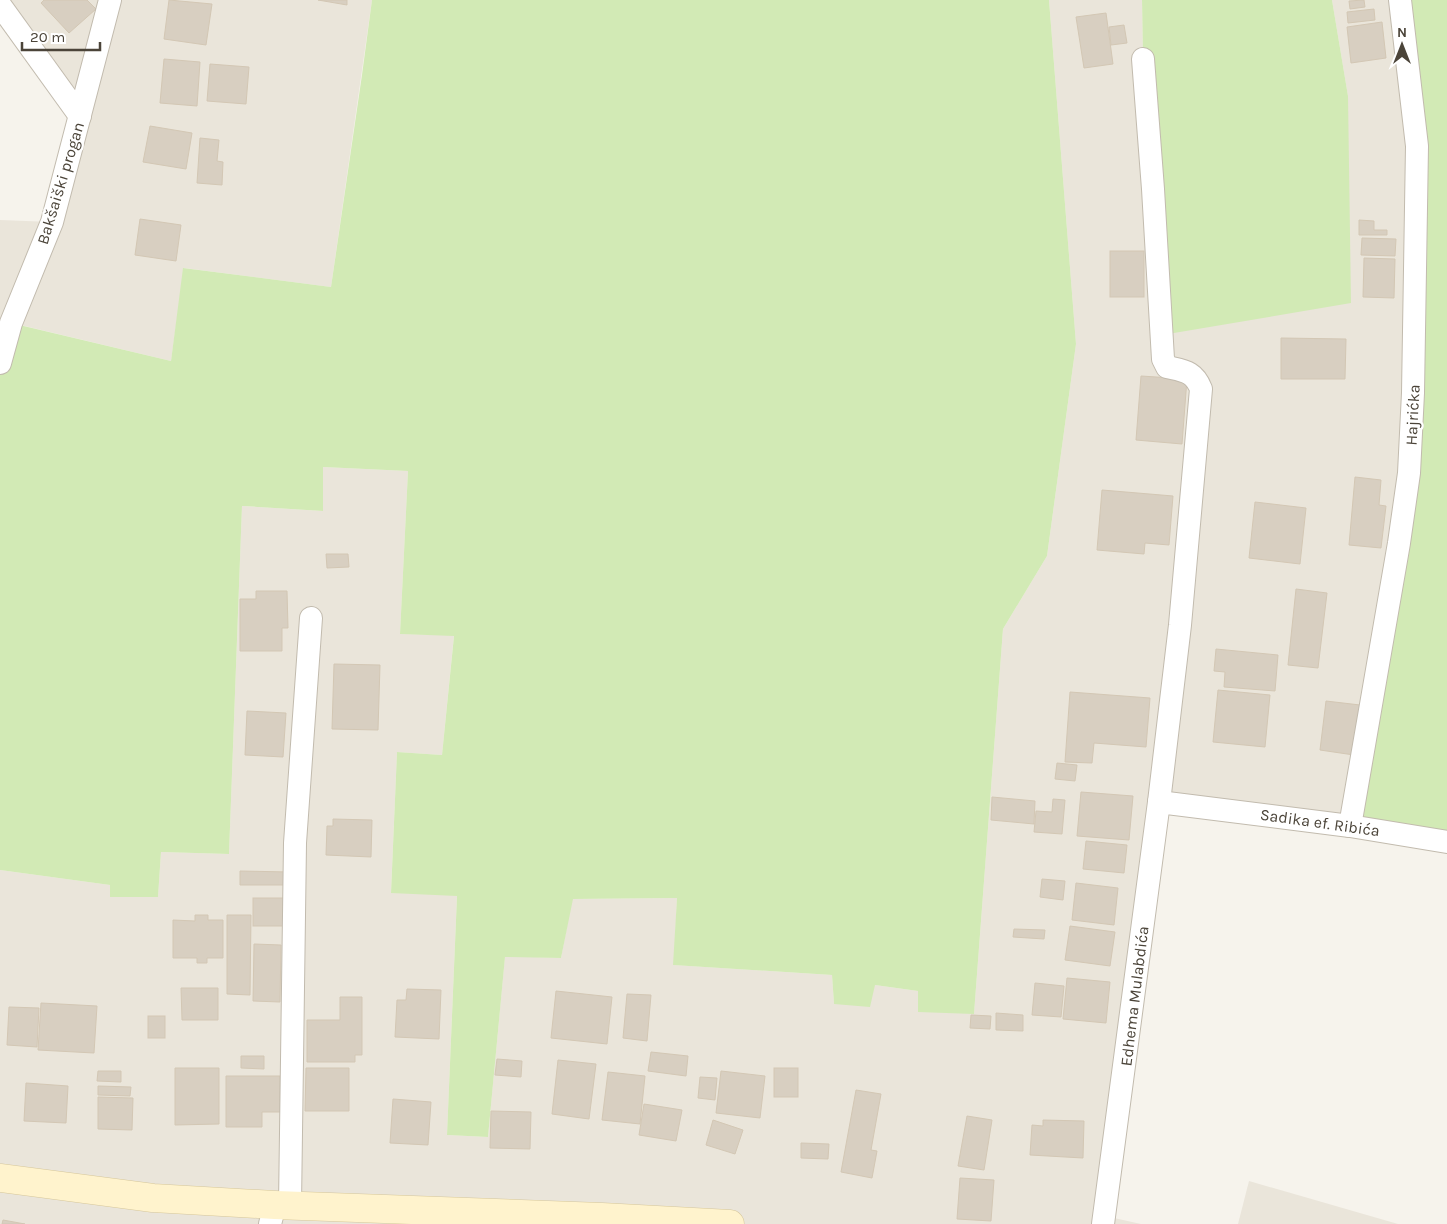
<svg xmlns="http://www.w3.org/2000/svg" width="1447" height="1224" viewBox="0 0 1447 1224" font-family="Karla,sans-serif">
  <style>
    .residential { fill: #eae5da }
    .green { fill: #d2eab5 }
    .building { fill: #d8cfc1; stroke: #d3c7b4 }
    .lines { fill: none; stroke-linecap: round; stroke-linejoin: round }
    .street-casing { stroke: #c2bbae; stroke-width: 24 }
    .secondary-casing { stroke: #d6c79b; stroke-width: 29 }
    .street { stroke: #fff; stroke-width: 22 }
    .secondary { stroke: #fff3cd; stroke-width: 28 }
    .labels { text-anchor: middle; stroke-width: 4.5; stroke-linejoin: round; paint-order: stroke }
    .street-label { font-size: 16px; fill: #4b4439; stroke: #fff }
  </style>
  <rect width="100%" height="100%" fill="#f6f3ec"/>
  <g class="residential">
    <polygon points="0,0 372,0 331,287 184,268 171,361 12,323 0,363 0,220 52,222 80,116"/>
    <polygon points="1049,0 1142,0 1143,59 1348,96 1332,0 1400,0 1417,146 1413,393 1350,826 1159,802 1105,1216 1141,1224 0,1224 0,870 110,885 110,896 158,897 161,852 229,854 242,506 322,511 323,467 408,471 400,634 454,635 442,755 397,752 391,892 457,895 447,1135 488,1137 505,956 561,958 572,899 677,898 674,965 832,975 834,1004 875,985 918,991 974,1014 1003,629 1047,556 1076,344"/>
    <polygon points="1249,1181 1398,1224 1238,1224"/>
  </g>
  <g class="green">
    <polygon points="372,0 1049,0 1076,344 1047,556 1003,629 974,1014 918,1012 918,991 875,985 870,1007 834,1004 832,975 673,965 677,898 573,899 561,958 505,957 488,1137 447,1135 457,896 391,893 397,752 442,755 454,636 400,634 408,471 323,467 323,511 242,506 229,854 161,852 158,897 110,897 110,885 0,870 0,363 11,323 171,361 183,268 331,287 362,75"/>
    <polygon points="1142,0 1332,0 1348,96 1351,303 1162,335 1143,59"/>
    <polygon points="1400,0 1447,0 1447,842 1350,826 1399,543 1417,146"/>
  </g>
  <g class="building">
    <polygon points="44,0 87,0 96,9 69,33 41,3"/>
    <polygon points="169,0 212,4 206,45 164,39"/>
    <polygon points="318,0 347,0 347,5"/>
    <polygon points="1364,0 1365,7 1350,9 1349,1"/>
    <polygon points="1374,9 1375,20 1348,23 1347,12"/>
    <polygon points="1106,13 1113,64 1084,68 1076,17"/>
    <polygon points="1382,22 1386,58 1351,63 1347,27"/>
    <polygon points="1124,25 1127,43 1111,45 1109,27"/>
    <polygon points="164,59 200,62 197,106 160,103"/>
    <polygon points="210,64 249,67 246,104 207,101"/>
    <polygon points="150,126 192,133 186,169 143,162"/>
    <polygon points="200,138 219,140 217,161 223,162 222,185 197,183"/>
    <polygon points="140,219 181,225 176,261 135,255"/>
    <polygon points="1359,220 1374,221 1374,230 1387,230 1387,235 1359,235"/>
    <polygon points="1362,238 1396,239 1395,256 1361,255"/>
    <rect x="1110" y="251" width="34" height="46"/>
    <polygon points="1364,258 1395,259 1394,298 1363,297"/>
    <polygon points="1281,338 1346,339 1345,379 1281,379"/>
    <polygon points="1141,376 1187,379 1182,444 1136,440"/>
    <polygon points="1355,477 1381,480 1379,505 1386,506 1381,548 1349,545"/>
    <polygon points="1102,490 1173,496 1169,545 1145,543 1144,554 1097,550"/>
    <polygon points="1255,502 1306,508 1300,564 1249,558"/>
    <polygon points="326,554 348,554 349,567 327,568"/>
    <polygon points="1296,589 1327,593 1318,668 1288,665"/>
    <polygon points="256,591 287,591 288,628 282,628 282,651 240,651 240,599 256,599"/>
    <polygon points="1216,649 1278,655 1275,691 1224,687 1225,672 1214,671"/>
    <polygon points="334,664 380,665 378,730 332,729"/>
    <polygon points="1218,690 1270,695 1265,747 1213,742"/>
    <polygon points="1070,692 1150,698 1146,747 1094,743 1092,763 1065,762"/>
    <polygon points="1326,701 1360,705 1354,755 1320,750"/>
    <polygon points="247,711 286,713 283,757 245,755"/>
    <polygon points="1057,763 1077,765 1075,781 1055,779"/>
    <polygon points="1081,792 1133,796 1129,840 1077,836"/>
    <polygon points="992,797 1035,801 1034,824 991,820"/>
    <polygon points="1053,799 1065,800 1062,834 1034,832 1036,811 1052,812"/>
    <polygon points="333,819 372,820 371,857 326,855 327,826 333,826"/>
    <polygon points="1086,841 1127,845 1124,873 1083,869"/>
    <polygon points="240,871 289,872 289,885 240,885"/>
    <polygon points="1042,879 1065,881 1063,900 1040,897"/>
    <polygon points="1076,883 1118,888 1114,925 1072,920"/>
    <rect x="253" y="898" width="33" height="28"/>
    <polygon points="195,915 208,915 208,920 223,920 223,958 207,958 207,963 197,963 197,958 173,958 173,920 195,921"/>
    <polygon points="227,915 251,915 250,995 227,994"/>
    <polygon points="1070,926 1115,932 1110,966 1065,960"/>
    <polygon points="1014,929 1045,930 1044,939 1013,937"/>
    <polygon points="254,944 281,945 280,1002 253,1001"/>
    <polygon points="1067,978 1110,982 1106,1023 1063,1019"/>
    <polygon points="1035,983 1064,986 1061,1017 1032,1015"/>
    <polygon points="181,988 218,988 218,1020 182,1020"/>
    <polygon points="407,989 441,990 439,1039 395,1037 397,1000 406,1000"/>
    <polygon points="556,991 612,997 607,1044 551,1038"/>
    <polygon points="627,994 651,995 647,1041 623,1038"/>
    <polygon points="340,997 362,997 362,1055 355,1055 355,1062 307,1062 307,1020 340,1020"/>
    <polygon points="41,1003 97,1006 94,1053 38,1050"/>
    <polygon points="9,1007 39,1008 37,1047 7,1045"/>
    <polygon points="996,1013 1023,1015 1023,1031 996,1030"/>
    <polygon points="971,1015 991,1016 990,1029 970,1028"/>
    <rect x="148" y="1016" width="17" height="22"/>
    <polygon points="651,1052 688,1056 686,1076 648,1071"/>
    <polygon points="241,1056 264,1056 264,1069 241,1068"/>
    <polygon points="497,1059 522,1061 521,1077 495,1075"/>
    <polygon points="558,1060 596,1064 589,1119 552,1114"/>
    <polygon points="175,1068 219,1068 219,1124 175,1125"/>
    <polygon points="306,1068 349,1068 349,1111 305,1111"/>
    <rect x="774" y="1068" width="24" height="29"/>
    <polygon points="98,1071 121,1071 121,1082 97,1081"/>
    <polygon points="721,1071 765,1076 760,1118 716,1113"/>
    <polygon points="608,1072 645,1076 640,1124 602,1120"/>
    <polygon points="226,1076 280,1076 280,1112 262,1112 262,1127 226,1127"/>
    <polygon points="700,1077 717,1078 715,1100 698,1098"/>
    <polygon points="26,1083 68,1086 66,1123 24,1121"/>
    <polygon points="98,1086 131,1087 130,1096 98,1095"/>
    <polygon points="856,1090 881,1094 871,1150 877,1151 872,1178 841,1172"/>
    <polygon points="98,1097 133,1098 132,1130 98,1129"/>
    <polygon points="393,1099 431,1102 428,1145 390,1143"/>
    <polygon points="644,1104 682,1110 676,1141 639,1135"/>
    <polygon points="491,1111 531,1112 530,1149 490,1148"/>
    <polygon points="967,1116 992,1120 984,1170 958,1166"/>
    <polygon points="713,1120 743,1130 735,1154 706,1145"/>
    <polygon points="1043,1120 1084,1121 1083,1158 1030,1155 1032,1125 1043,1126"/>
    <polygon points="801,1143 829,1144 828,1159 801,1158"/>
    <polygon points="960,1178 994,1180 991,1221 957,1219"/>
    <polygon points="3,1220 25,1224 2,1224"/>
  </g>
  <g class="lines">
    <defs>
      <g id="street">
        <polyline points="0,5 80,116"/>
        <path d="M 1143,59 L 1153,189 L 1163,359 L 1167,367 C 1184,371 1194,371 1201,389 L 1180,625 L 1159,802"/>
        <polyline points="0,363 11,323 52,222 110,0"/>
        <polyline points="1350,826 1399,543 1409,473 1413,393 1417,146 1400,0"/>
        <polyline points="290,1205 295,843 311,618"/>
        <polyline points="270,1224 275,1205"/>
        <polyline points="1103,1224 1159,802 1350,826 1447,842"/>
      </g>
      <polyline id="secondary" points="0,1178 153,1198 275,1205 602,1217 730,1224"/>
    </defs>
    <use href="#street" class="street-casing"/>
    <use href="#secondary" class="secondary-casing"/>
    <use href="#street" class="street"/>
    <use href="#secondary" class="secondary"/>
  </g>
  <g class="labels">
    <g class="street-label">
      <text transform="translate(60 183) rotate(-73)" y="6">Bakšaiški progan</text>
      <text transform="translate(1412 415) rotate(-87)" y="6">Hajrićka</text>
      <text transform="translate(1320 822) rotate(8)" y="6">Sadika ef. Ribića</text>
      <text transform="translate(1134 996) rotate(-83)" y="6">Edhema Mulabdića</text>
    </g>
  </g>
  <g transform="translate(1402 45)" stroke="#ffffff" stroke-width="4" paint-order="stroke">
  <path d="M0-4L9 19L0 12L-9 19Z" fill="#4b4439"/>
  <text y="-8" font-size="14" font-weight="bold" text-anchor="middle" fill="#4b4439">N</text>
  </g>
  <path d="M22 42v8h78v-8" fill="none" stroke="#4b4439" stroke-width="2.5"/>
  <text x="30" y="42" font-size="15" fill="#4b4439" stroke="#ffffff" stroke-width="4" paint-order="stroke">20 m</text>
</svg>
